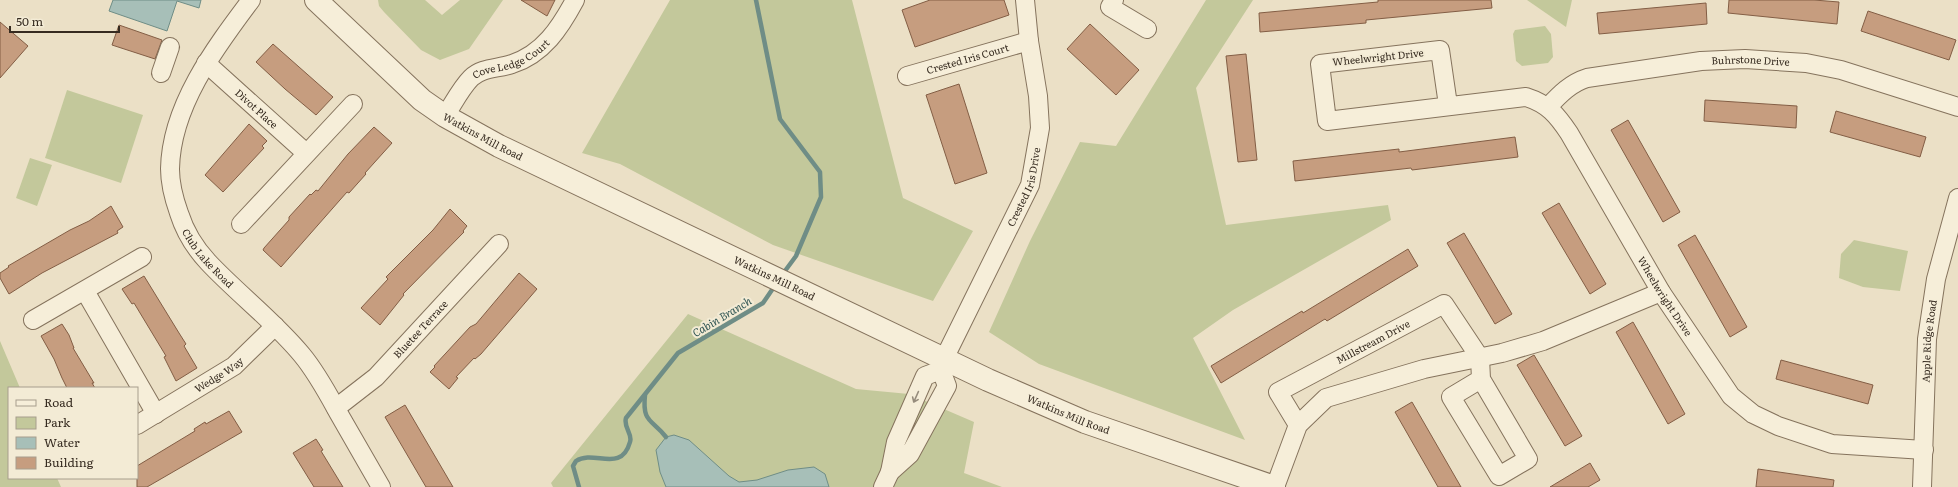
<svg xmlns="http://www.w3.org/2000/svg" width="1958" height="487" viewBox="0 0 1958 487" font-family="Literata,serif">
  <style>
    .green { fill: #c3c89b }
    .water { fill: #a7bfb8; stroke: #6f8d86 }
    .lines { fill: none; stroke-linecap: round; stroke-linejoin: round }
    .stream { stroke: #6f8d86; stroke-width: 4.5 }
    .building { fill: #c69d7f; stroke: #835e45 }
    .minor-casing { stroke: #85735d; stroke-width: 20 }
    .tertiary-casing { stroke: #85735d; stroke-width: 24 }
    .minor { stroke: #f6eed9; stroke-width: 18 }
    .tertiary { stroke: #f6eed9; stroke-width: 22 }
    .oneway { stroke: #968c7c }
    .labels { text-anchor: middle; stroke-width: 4; stroke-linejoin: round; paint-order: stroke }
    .street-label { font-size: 10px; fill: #362b20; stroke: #f3ebd5 }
    .water-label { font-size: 11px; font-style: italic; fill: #305553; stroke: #f3ebd5 }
  </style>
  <rect width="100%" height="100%" fill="#ebe0c6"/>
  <g class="green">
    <polygon points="378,0 425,0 442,15 460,0 503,0 469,49 440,60 421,50 384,12 379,6"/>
    <polygon points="670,0 852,0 903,198 973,231 933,301 773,245 620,164 582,153"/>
    <polygon points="1206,0 1253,0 1196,88 1226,225 1388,205 1391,220 1233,310 1193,338 1245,440 1039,364 989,332 1030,241 1080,142 1116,146"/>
    <polygon points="1527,0 1572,0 1566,27"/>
    <polygon points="1545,26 1551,34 1553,57 1548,63 1522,66 1516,61 1513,34 1515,30"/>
    <polygon points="67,90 143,115 121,183 45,158"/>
    <polygon points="30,158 52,165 37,206 16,198"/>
    <polygon points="1854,240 1908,251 1900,291 1863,287 1839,278 1841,254"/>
    <polygon points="688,314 856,389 909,394 974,422 964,473 1002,487 553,487 551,483"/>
    <polygon points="0,341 20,388 9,388 9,478 57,478 61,487 0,487"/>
  </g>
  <g class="water">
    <polygon points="113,0 201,0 199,8 177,1 167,31 109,11"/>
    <polygon points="674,435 689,440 729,476 739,482 757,480 788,470 814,467 825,474 829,487 666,487 660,472 656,450 666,437"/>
  </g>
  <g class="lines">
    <g class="stream">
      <polyline points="756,0 780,119 820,172 821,197 796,256 782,275"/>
      <path d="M 645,395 C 642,423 652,419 666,437"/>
      <path d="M 579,487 L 573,466 L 576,461 C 594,449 621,474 630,442 C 633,434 623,427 626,418 L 678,353 L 763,303 L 776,284"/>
    </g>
  </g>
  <g class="building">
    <polygon points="521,0 555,0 547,16"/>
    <polygon points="930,0 1004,0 1009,15 915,47 902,10"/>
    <polygon points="1378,0 1491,0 1492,8 1366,20 1366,23 1260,32 1259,13 1378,2"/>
    <polygon points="1729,0 1814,0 1839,2 1837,24 1728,13"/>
    <polygon points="1706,3 1707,24 1599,34 1597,13"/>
    <polygon points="1868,11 1956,40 1949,60 1861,31"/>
    <polygon points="0,22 28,46 0,78"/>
    <polygon points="1090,24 1139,70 1116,95 1067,49"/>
    <polygon points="119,25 162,40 155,59 112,45"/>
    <polygon points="273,44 333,97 316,115 285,89 256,62"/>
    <polygon points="1246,54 1257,160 1238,162 1226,56"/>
    <polygon points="959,84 987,173 955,184 926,95"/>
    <polygon points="1705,100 1797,106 1796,128 1704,121"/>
    <polygon points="1836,111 1926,137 1920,157 1830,132"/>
    <polygon points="1628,120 1680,212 1663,222 1611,130"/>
    <polygon points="249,124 267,141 262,146 264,148 223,192 205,175"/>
    <polygon points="374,127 392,143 365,173 366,174 349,193 347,192 281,267 263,250 264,248 289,220 289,217 310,194 311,195 316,190 318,191 348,154"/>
    <polygon points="1515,137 1518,157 1412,170 1411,168 1295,181 1293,161 1399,149 1399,152"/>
    <polygon points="1559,203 1606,284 1590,294 1542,213"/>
    <polygon points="111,206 123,227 117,231 118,233 42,273 9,294 0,278 0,273 9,267 8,266 70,230 89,221"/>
    <polygon points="450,209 467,226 463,231 464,232 403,294 404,295 380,325 361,308 388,279 386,277 433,230"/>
    <polygon points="1464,233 1512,314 1495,324 1447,243"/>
    <polygon points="1695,235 1747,327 1730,337 1678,245"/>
    <polygon points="1408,249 1418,266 1327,321 1325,319 1221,383 1211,366 1302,311 1303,313"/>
    <polygon points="519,273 537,289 481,354 475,359 474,358 456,377 458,378 449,389 430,372 435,367 434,366 470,327 476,324"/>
    <polygon points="144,276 179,333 186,344 184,346 197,368 176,381 164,357 166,356 134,303 132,304 122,289"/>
    <polygon points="1633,322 1685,414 1668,424 1616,332"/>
    <polygon points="62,324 69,335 74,348 73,348 94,383 92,383 95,388 67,388 62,378 54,359 41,336"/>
    <polygon points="1534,355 1582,436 1565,446 1517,365"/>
    <polygon points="1781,360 1873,385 1868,404 1776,379"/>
    <polygon points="1412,402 1461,487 1438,487 1395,412"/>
    <polygon points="405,405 453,487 426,487 385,417"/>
    <polygon points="229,411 242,432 147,487 137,487 137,466 195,431 194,429 205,422 206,424"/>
    <polygon points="316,439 323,450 321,451 343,487 314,487 293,453"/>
    <polygon points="1590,463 1600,480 1588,487 1550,487"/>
    <polygon points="1758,469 1834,480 1833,487 1756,487"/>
  </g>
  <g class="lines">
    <defs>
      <g id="minor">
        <path id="s1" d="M 251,0 C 215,48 171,106 170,169 C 170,184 174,199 179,213 C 185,232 194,247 208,262 C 238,294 274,321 302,355 C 317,373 328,394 339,414 C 353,438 367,463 381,487"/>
        <polyline points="1114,0 1110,7 1147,29"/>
        <path id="s2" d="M 206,63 L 306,153"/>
        <polyline points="161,73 170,47"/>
        <path id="s3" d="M 907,76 L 1029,41"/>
        <path id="s4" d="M 1448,105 L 1440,50 L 1320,64 L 1327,121 L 1526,97 C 1548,104 1557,115 1569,133 L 1661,292 L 1731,396 L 1753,414 L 1778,426 L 1832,444 L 1924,450"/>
        <path id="s5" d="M 1548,107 C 1560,94 1571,83 1587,78 L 1701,61 L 1745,59 L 1806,63 L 1841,70 L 1958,107"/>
        <path id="s6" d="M 445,116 C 453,104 461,88 471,78 C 482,67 498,69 512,64 C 543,54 560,28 575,0"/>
        <polyline points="241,224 353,104"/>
        <polyline points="85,291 156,414"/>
        <polyline points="33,320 142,257"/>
        <path id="s7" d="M 941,370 L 925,376 L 896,442 L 890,472 L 910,454 L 947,386 L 941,370 L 944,359 L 1030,185 L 1040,128 L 1038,96 L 1029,41 L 1025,0"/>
        <path id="s8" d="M 336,408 L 376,377 L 499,244"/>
        <path id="s9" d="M 137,425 L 234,366 L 275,326"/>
        <path id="s10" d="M 1298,425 L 1278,392 L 1444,304 L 1480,358 L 1481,379 L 1528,459 L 1499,476 L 1451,397 L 1481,379"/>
        <polyline points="883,487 890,472"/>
        <polyline points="1275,487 1298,425 1326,398 1424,369 1502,353 1543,341 1661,292"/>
        <path id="s11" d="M 1922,487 L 1927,339 L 1936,279 L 1958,198"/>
      </g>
      <g id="tertiary">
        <path id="s12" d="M 316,0 L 422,100 L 445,116 L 499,146 L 988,380 L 1085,422 L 1274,487"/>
      </g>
    </defs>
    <use href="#minor" class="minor-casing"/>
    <use href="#tertiary" class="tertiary-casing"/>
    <use href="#minor" class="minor"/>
    <use href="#tertiary" class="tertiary"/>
  </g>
  <defs><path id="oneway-shaft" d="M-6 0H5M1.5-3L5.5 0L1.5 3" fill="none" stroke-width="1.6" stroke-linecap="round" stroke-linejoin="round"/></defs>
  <use class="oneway" href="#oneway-shaft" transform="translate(916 397) rotate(114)"/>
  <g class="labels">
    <g class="street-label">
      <text transform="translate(1378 57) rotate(-6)" y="4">Wheelwright Drive</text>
      <text dy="4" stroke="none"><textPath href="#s6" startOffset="91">Cove Ledge Court</textPath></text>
      <text dy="4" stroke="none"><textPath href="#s3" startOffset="63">Crested Iris Court</textPath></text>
      <text dy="4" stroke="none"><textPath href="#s5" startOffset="214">Buhrstone Drive</textPath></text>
      <text dy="4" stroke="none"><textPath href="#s2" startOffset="68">Divot Place</textPath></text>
      <text dy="4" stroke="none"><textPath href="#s12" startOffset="217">Watkins Mill Road</textPath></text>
      <text dy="4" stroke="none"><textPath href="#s7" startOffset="443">Crested Iris Drive</textPath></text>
      <text dy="4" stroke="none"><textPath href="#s1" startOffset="290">Club Lake Road</textPath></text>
      <text dy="4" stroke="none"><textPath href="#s12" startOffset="541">Watkins Mill Road</textPath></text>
      <text dy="4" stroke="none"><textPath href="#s4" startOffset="681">Wheelwright Drive</textPath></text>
      <text dy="4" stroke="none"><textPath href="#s8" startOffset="116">Bluetee Terrace</textPath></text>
      <text dy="4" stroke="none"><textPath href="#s11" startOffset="146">Apple Ridge Road</textPath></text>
      <text dy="4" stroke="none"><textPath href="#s10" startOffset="146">Millstream Drive</textPath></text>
      <text dy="4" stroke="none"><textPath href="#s9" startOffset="96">Wedge Way</textPath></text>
      <text dy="4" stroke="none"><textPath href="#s12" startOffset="865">Watkins Mill Road</textPath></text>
    </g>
    <g class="water-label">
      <text transform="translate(722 317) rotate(-31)" y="4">Cabin Branch</text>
    </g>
  </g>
  <rect x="8" y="387" width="130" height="92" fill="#f3ebd5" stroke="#a79e8d"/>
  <rect x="16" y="400" width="20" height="6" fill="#f6eed9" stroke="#a79e8d"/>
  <text x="44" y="407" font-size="12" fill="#362b20">Road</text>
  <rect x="16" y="417" width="20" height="12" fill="#c3c89b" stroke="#a79e8d"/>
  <text x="44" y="427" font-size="12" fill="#362b20">Park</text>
  <rect x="16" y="437" width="20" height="12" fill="#a7bfb8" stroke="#a79e8d"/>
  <text x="44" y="447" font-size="12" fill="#362b20">Water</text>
  <rect x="16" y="457" width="20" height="12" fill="#c69d7f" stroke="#a79e8d"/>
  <text x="44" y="467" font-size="12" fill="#362b20">Building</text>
  <path d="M10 26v6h109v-6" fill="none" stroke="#362b20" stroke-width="2"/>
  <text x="16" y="26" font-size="12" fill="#362b20" stroke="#f3ebd5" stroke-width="3" paint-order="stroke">50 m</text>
</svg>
